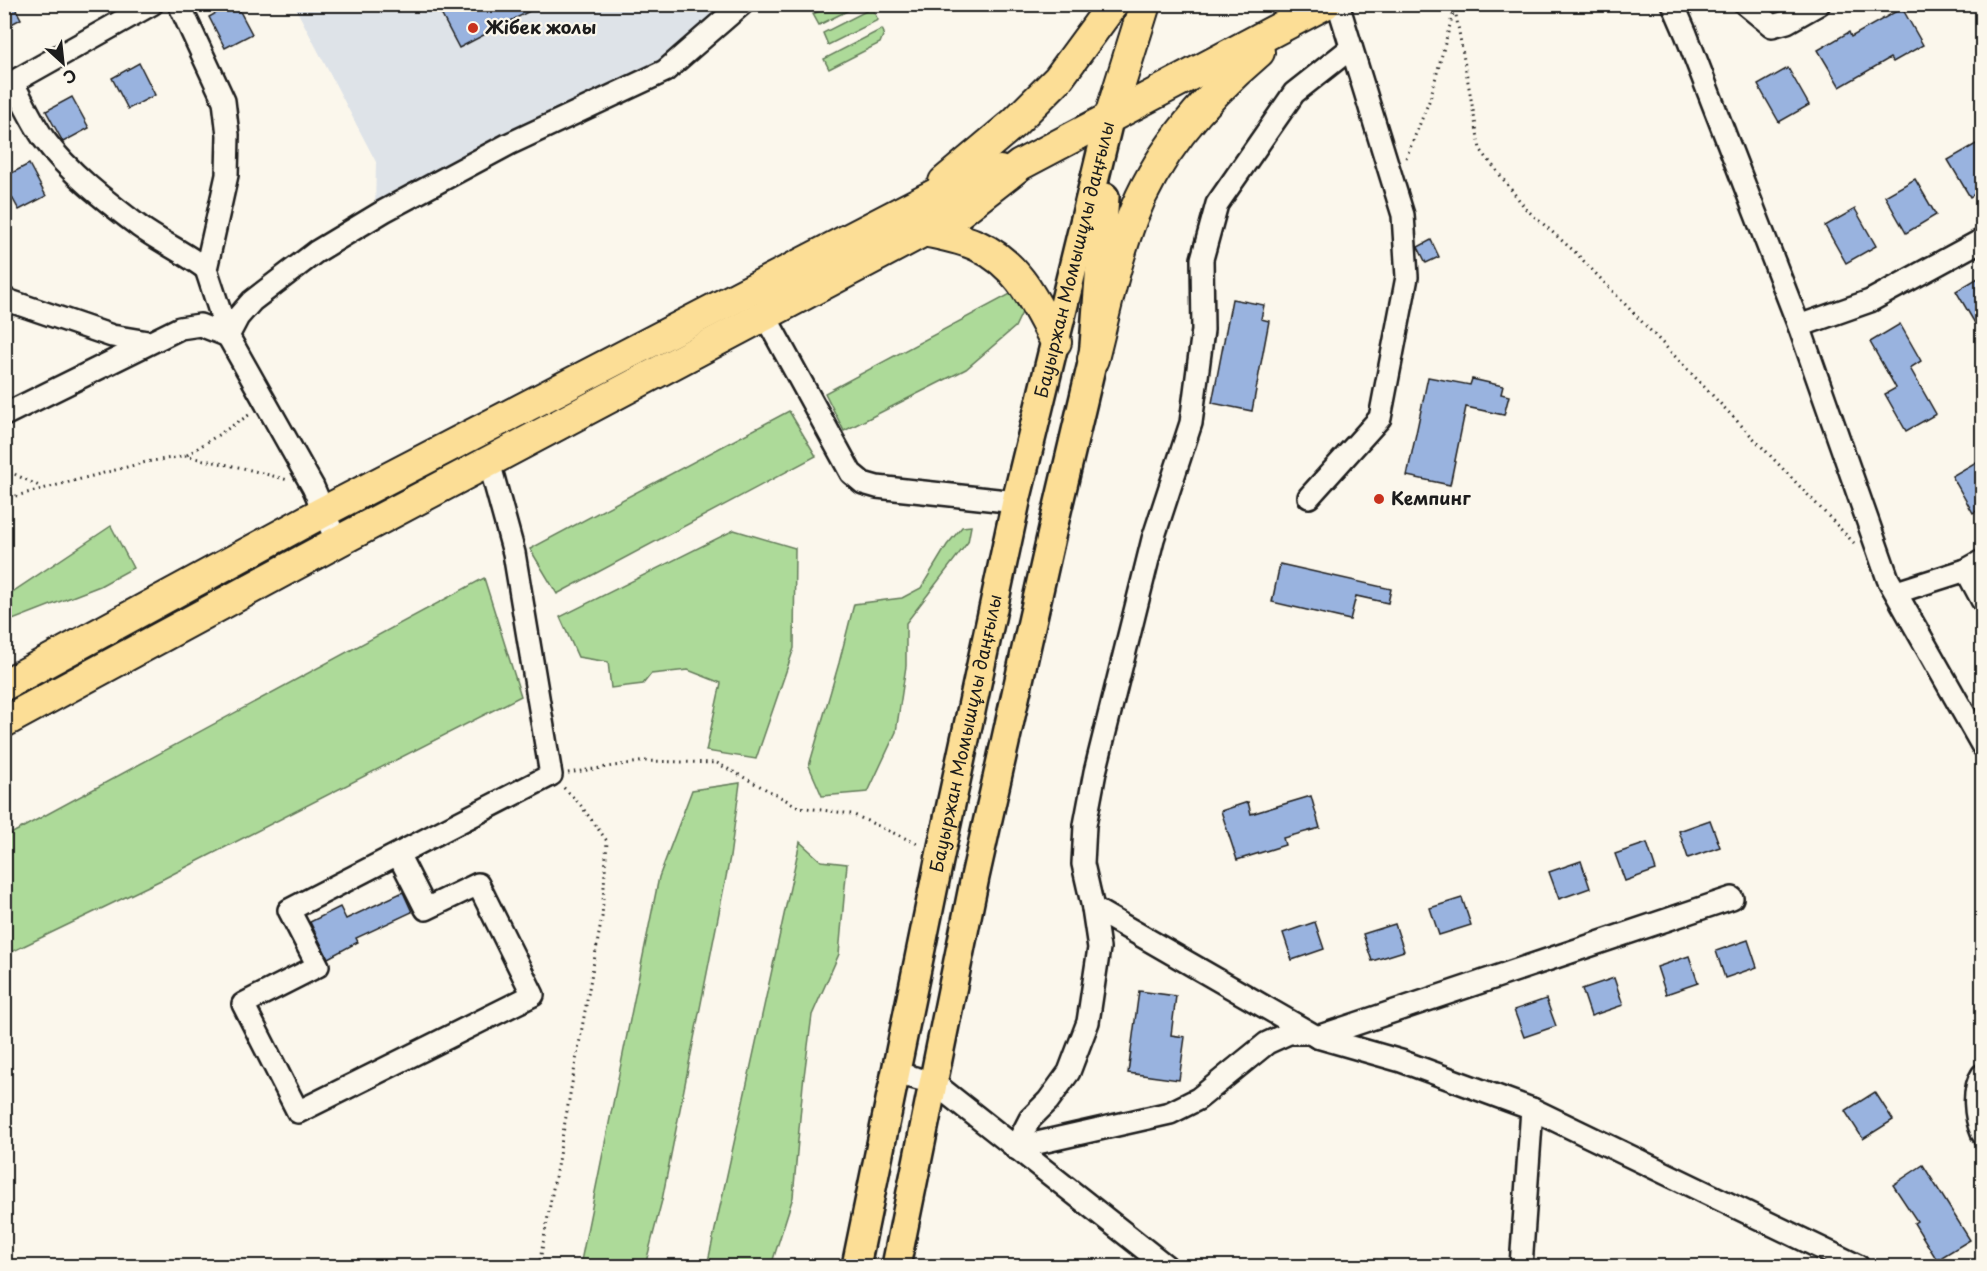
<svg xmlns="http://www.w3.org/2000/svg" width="1987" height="1271" viewBox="0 0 1987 1271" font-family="'Playpen Sans',sans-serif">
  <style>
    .built { fill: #dee3e8 }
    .green { fill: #adda99; stroke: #647b5a; stroke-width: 1.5 }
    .building { fill: #99b3df; stroke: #1c1c1c; stroke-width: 1.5 }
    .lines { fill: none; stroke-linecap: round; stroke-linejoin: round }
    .minor-casing { stroke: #1c1c1c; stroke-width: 26 }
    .major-casing { stroke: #1c1c1c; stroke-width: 32 }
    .highway-casing { stroke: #1c1c1c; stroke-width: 34 }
    .path { stroke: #1c1c1c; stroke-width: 3; stroke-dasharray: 1.5 4.5; stroke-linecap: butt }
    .minor { stroke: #fbf7ec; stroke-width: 21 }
    .major { stroke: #fcde96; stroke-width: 27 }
    .highway { stroke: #fcde96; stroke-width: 30 }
    .poi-dot { fill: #c8321e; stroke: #fbf7ec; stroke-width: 2 }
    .labels { text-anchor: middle; stroke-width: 4.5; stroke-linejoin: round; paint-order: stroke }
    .poi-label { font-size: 18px; font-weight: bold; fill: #1c1c1c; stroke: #fbf7ec; text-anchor: start }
    .street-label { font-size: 18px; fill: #1c1c1c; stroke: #fbf7ec }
  </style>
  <rect width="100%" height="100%" fill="#fbf7ec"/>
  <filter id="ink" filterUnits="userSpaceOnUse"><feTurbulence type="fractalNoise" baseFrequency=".0167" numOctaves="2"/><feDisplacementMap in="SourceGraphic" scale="12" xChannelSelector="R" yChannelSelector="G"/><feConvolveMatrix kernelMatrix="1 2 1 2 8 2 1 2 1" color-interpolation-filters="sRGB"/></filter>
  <g filter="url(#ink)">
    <polygon class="built" points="715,4 717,8 668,61 375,211 376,162 294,5"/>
    <g class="green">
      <polygon points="832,5 832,4 859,5 819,25 813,14"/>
      <polygon points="872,8 878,20 828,45 823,33"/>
      <polygon points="882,29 884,33 880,43 829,69 824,59"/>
      <polygon points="1014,292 1029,298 1015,327 966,369 844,431 825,393"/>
      <polygon points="789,411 816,456 557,594 530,549"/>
      <polygon points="111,526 133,568 100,586 5,623 5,597"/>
      <polygon points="971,526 968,542 906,623 906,666 896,732 868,792 822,796 809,766 839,663 854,604 902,598 921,588 947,545 962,527"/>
      <polygon points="734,530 795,548 794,648 756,759 706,751 721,683 688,670 651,674 643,684 611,688 608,662 578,657 560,617"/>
      <polygon points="484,578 521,696 161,880 5,955 5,837"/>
      <polygon points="740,783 730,857 662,1200 645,1266 580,1266 659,877 692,790"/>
      <polygon points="800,842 821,861 847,864 839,954 812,1015 803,1084 793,1197 771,1266 707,1266"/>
    </g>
    <g class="building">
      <polygon points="4,4 13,4 21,19 4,28"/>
      <polygon points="232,4 236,4 252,34 225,48 209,17"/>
      <polygon points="436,4 543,4 459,48"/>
      <polygon points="1902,8 1923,45 1893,62 1890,58 1840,87 1818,50 1849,32 1851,37"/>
      <polygon points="139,63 155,95 128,109 112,78"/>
      <polygon points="1788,68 1809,105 1779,122 1758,85"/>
      <polygon points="72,97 89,128 63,142 46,111"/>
      <polygon points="1983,140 1983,189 1970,197 1948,160"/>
      <polygon points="29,164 46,196 19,210 4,183 4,177"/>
      <polygon points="1915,179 1936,215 1906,233 1885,196"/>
      <polygon points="1855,209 1876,246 1846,263 1825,226"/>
      <polygon points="1431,240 1439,257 1426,263 1418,247"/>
      <polygon points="1983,275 1983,337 1956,291"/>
      <polygon points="1232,299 1264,305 1261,319 1269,321 1252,411 1212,403"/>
      <polygon points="1900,324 1921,361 1910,368 1936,414 1906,431 1885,394 1896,388 1870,342"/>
      <polygon points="1428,377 1470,385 1472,379 1503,386 1501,394 1509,396 1504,415 1466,407 1450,485 1407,476"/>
      <polygon points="1983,458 1983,507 1973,513 1952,476"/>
      <polygon points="1280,564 1391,589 1388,603 1356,596 1350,620 1272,602"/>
      <polygon points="1311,796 1320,828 1283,838 1285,845 1237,860 1221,811 1248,802 1251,814"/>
      <polygon points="1710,820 1720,847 1688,858 1679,831"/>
      <polygon points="1647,843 1656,870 1625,881 1615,854"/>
      <polygon points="1581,861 1590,888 1559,899 1549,872"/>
      <polygon points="403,892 412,912 356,938 358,942 328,958 310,922 340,907 346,919"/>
      <polygon points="1462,898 1471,925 1439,935 1430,908"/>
      <polygon points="1315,922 1324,949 1292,960 1283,933"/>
      <polygon points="1395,924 1404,951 1372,961 1363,934"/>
      <polygon points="1748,940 1757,967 1725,978 1716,951"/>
      <polygon points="1689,956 1698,983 1666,994 1657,967"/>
      <polygon points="1614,978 1623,1005 1591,1016 1582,989"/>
      <polygon points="1139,991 1176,996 1171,1035 1185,1037 1179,1080 1128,1073"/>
      <polygon points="1546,999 1556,1026 1524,1037 1514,1010"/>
      <polygon points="1875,1092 1893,1120 1863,1139 1845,1111"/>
      <polygon points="1923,1165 1970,1240 1937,1260 1914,1223 1917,1221 1893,1185"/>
    </g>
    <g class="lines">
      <defs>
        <g id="minor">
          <polyline points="179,4 224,101 228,135 227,175 206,269 228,336"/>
          <polyline points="1673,4 1686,34 1799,326 1888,579 1982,745"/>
          <polyline points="1745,4 1772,26 1787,22 1819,4"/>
          <path d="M 12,82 C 23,101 32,122 44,139 C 69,173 106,201 140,227 C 161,242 185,253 206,269"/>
          <polyline points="4,87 152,4"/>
          <polyline points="4,299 112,336 148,342"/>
          <polyline points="764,314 851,473 863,483 877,487 1016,502"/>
          <polyline points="1799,326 1870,301 1982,240"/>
          <polyline points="4,415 180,328 200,325 228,336"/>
          <polyline points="1309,497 1380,418 1407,277 1403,215 1338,4"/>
          <polyline points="337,542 313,487 228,336 238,317 252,301 316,252 384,211 509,144 665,71 742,4"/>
          <polyline points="1966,570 1982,600"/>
          <polyline points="1897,592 1966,570 1982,561"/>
          <polyline points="398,854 426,909 478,884 533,995 298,1112 243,1004 318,966 289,910 551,775 514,553 489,462"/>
          <polyline points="1093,908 1083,864 1085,825 1095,772 1153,539 1191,423 1203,330 1202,259 1217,204 1294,93 1351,48"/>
          <polyline points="1317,1037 1732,898"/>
          <polyline points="896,1073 934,1083 1166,1266"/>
          <path d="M 1982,1075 C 1972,1090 1975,1117 1982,1133"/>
          <polyline points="1015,1148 1030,1119 1048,1101 1069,1072 1088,1022 1099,948 1093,908 1317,1037 1401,1061 1532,1109 1858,1266"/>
          <polyline points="1015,1148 1170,1113 1198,1099 1267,1043 1289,1033 1308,1033"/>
          <polyline points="1521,1266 1532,1109"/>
        </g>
        <g id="major">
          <path id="s1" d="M 856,1266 L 940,856 L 1017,497 L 1110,116"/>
          <polyline points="896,1266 975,877 1053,528 1093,359 1105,197"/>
        </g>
        <g id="highway">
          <polyline points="1110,116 1145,4"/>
          <polyline points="944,182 1014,123 1058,79 1113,4"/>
          <path d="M 924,231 C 942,235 961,238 978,246 C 1020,265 1036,305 1056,342"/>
          <path d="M 1093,359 C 1105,312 1115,263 1132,218 C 1157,152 1206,97 1259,52"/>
          <polyline points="4,685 323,512 947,188 1000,171"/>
          <polyline points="4,722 337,542 960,212 1020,165 1325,4"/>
        </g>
      </defs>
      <use href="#minor" class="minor-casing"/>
      <use href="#major" class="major-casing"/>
      <use href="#highway" class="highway-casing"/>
      <g class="path">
        <polyline points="1454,4 1480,149 1526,209 1575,252 1854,543"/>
        <polyline points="1406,158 1430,99 1454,10"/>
        <polyline points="187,455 252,413"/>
        <polyline points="4,469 41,487"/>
        <polyline points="4,499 146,462 185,456 243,468 288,480"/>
        <polyline points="568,773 646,761 717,763 799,807 852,814 920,845"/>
        <polyline points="539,1266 602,917 607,841 579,803 563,787"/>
      </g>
      <use href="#minor" class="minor"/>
      <use href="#major" class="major"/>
      <use href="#highway" class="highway"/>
    </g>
  </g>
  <g class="poi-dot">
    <circle cx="473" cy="28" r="6"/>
    <circle cx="1379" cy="499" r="6"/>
  </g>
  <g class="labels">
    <g class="poi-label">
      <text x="485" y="34">Жібек жолы</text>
      <text x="1391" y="505">Кемпинг</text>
    </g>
    <g class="street-label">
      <text dy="6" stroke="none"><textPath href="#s1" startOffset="1030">Бауыржан Момышұлы даңғылы</textPath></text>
      <text dy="6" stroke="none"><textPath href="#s1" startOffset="544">Бауыржан Момышұлы даңғылы</textPath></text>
    </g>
  </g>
  <rect width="1987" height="1271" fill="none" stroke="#fbf7ec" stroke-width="24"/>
  <rect x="12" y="12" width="1963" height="1247" fill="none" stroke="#1c1c1c" stroke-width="2" filter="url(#ink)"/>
  <g transform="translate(63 63) rotate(153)" stroke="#fbf7ec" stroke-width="4.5" paint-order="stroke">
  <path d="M0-4.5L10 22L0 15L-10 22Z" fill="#1c1c1c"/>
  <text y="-9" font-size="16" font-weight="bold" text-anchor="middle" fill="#1c1c1c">С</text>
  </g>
</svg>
